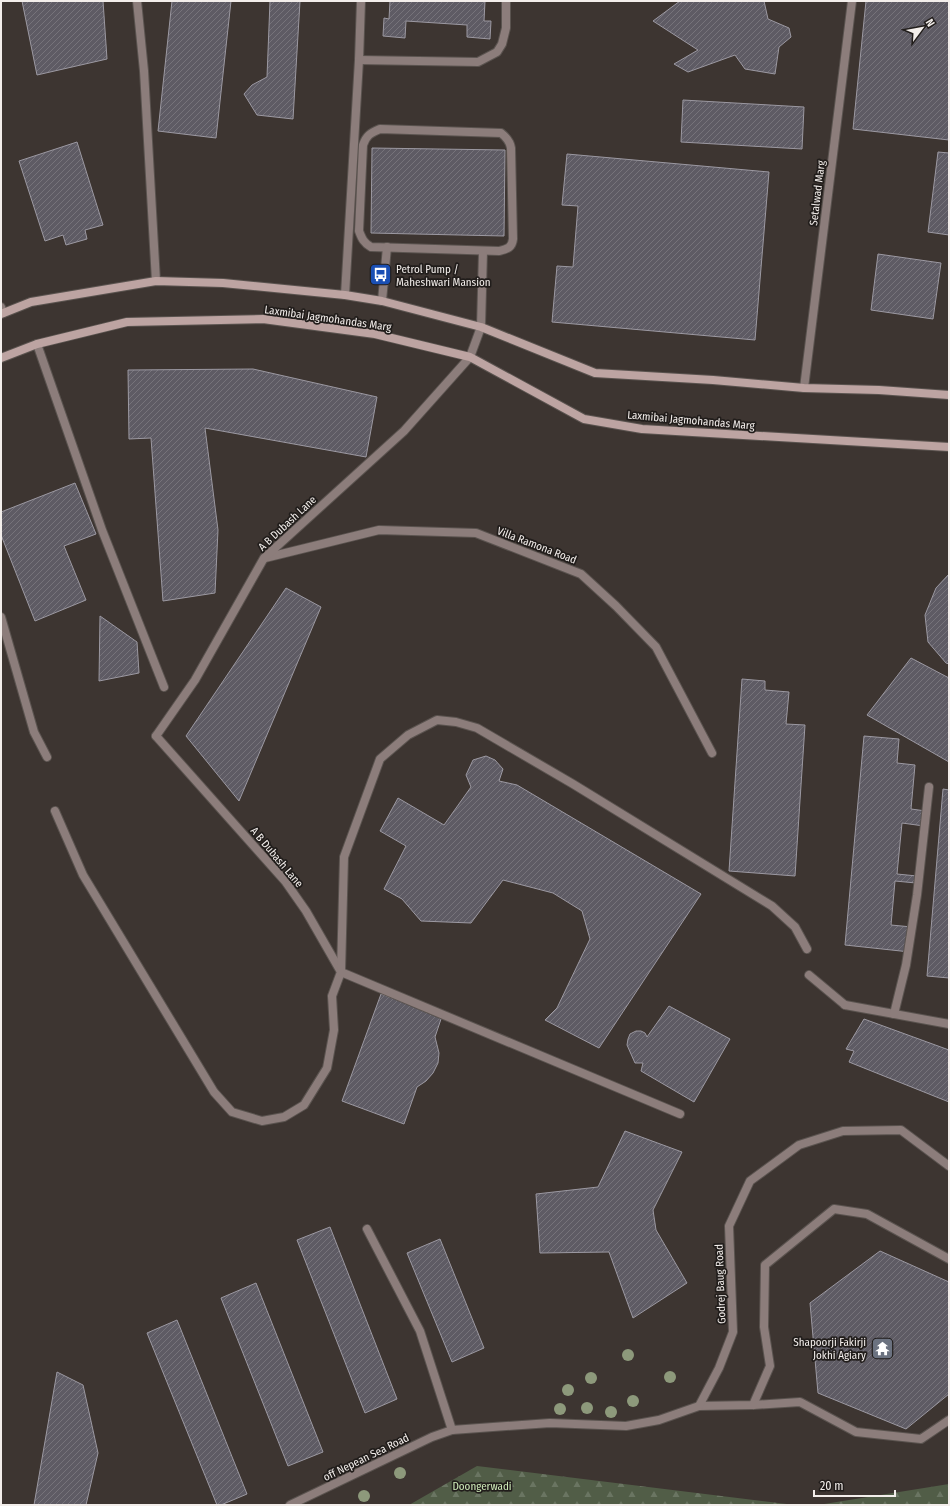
<svg xmlns="http://www.w3.org/2000/svg" width="950" height="1506" viewBox="0 0 950 1506" font-family="'Fira Sans Condensed',sans-serif">
  <style>
    .forest { fill: url(#forest-firs) }
    .building { fill: url(#building-hatch); stroke: #9c99a2 }
    .lines { fill: none; stroke-linecap: round; stroke-linejoin: round }
    .lane-casing { stroke: #5a534f; stroke-width: 10 }
    .street-casing { stroke: #5a534f; stroke-width: 10 }
    .secondary-casing { stroke: #5a534f; stroke-width: 10 }
    .lane { stroke: #8c7d7b; stroke-width: 8 }
    .street { stroke: #8c7d7b; stroke-width: 8 }
    .secondary { stroke: #bda4a2; stroke-width: 8 }
    .tree { fill: #8d997b }
    .labels { text-anchor: middle; stroke-width: 3.5; stroke-linejoin: round; paint-order: stroke }
    .street-label { font-size: 11px; fill: #f3eeeb; stroke: #211d1b }
    .poi-label { font-size: 11px; fill: #f3eeeb; stroke: #211d1b; text-anchor: start }
    .park-label { font-size: 11px; fill: #ceeab8; stroke: #211d1b }
  </style>
  <defs>
    <pattern id="forest-firs" width="22" height="20" patternUnits="userSpaceOnUse"><rect width="22" height="20" fill="#515d47"/><path d="M5 1l3.5 6h-7zM16 11l3.5 6h-7z" fill="#6a7562"/></pattern>
    <pattern id="building-hatch" width="6" height="6" patternUnits="userSpaceOnUse"><rect width="6" height="6" fill="#5e5b64"/><path d="M-1 1l2-2M0 6l6-6M5 7l2-2" fill="none" stroke="#76737a"/></pattern>
  </defs>
  <rect width="100%" height="100%" fill="#3d3531"/>
  <g class="forest">
    <polygon points="477,1466 795,1505 409,1505"/>
    <polygon points="949,1484 949,1505 818,1505"/>
  </g>
  <g class="building">
    <polygon points="22,1 103,1 107,59 37,75"/>
    <polygon points="172,1 231,1 216,138 158,131"/>
    <polygon points="270,1 300,1 293,119 257,115 244,94 252,85 267,77"/>
    <polygon points="390,1 485,1 484,21 491,21 490,39 467,37 467,25 406,21 405,38 383,36 384,18 389,19"/>
    <polygon points="680,1 764,1 768,19 789,28 791,37 779,47 775,74 745,69 735,55 688,72 674,64 698,50 653,21"/>
    <polygon points="866,1 949,1 949,140 853,129"/>
    <polygon points="683,100 804,107 802,149 681,142"/>
    <polygon points="77,142 103,225 85,230 87,239 66,245 63,235 45,241 19,161"/>
    <polygon points="372,148 505,150 504,236 371,233"/>
    <polygon points="938,152 949,153 949,235 928,232"/>
    <polygon points="567,154 769,172 755,340 552,322 557,266 573,267 578,206 562,205"/>
    <polygon points="878,254 941,263 933,319 871,310"/>
    <polygon points="253,369 377,397 366,457 205,428 218,530 215,593 163,601 151,438 129,439 128,370"/>
    <polygon points="75,483 96,534 64,546 86,600 35,621 1,535 1,512"/>
    <polygon points="949,574 949,664 946,663 928,642 925,615 936,588"/>
    <polygon points="286,588 321,607 239,801 186,736"/>
    <polygon points="100,616 137,642 139,673 99,681"/>
    <polygon points="911,658 949,678 949,762 867,715"/>
    <polygon points="742,679 765,681 765,690 789,692 786,724 805,725 795,876 729,871"/>
    <polygon points="864,736 899,739 897,763 915,765 911,809 926,811 924,826 902,823 897,874 917,876 916,883 895,881 891,925 912,927 910,952 845,945"/>
    <polygon points="486,756 495,760 503,769 499,781 517,785 701,894 599,1048 545,1020 557,1008 590,939 582,911 553,893 503,880 471,923 421,921 402,899 384,889 406,846 380,831 398,798 444,825 471,787 466,775 473,760"/>
    <polygon points="943,789 949,790 949,978 927,976"/>
    <polygon points="381,994 442,1016 435,1037 439,1053 438,1063 433,1073 426,1081 417,1087 404,1124 342,1101"/>
    <polygon points="669,1006 730,1039 694,1102 641,1071 643,1063 635,1063 627,1045 628,1039 630,1034 636,1031 641,1031 645,1033 647,1037"/>
    <polygon points="864,1019 949,1050 949,1102 849,1062 854,1051 846,1049"/>
    <polygon points="625,1131 682,1152 653,1210 656,1230 687,1283 633,1318 609,1252 540,1253 536,1194 598,1187"/>
    <polygon points="330,1227 397,1399 365,1413 297,1240"/>
    <polygon points="440,1239 484,1348 452,1362 407,1253"/>
    <polygon points="880,1251 949,1282 949,1394 906,1429 818,1393 810,1303"/>
    <polygon points="256,1283 323,1452 288,1466 221,1298"/>
    <polygon points="177,1320 247,1494 221,1505 217,1505 147,1333"/>
    <polygon points="57,1372 83,1385 98,1453 86,1505 34,1505"/>
  </g>
  <g class="lines">
    <defs>
      <g id="lane">
        <polyline points="1,307 3,313"/>
        <polyline points="37,344 102,530 164,687"/>
        <polyline points="804,388 852,1"/>
        <polyline points="1,617 34,732 47,757"/>
        <polyline points="55,811 83,875 214,1092 232,1112 262,1121 284,1117 304,1105 327,1068 334,1030 332,996 341,972 306,911 285,881 156,736"/>
        <polyline points="845,1005 949,1024"/>
        <polyline points="894,1014 906,965 917,895 929,787"/>
        <polyline points="680,1114 341,972 344,857 380,759 408,735 437,720 456,722 477,728 573,784 772,906 795,927 807,949"/>
        <polyline points="753,1405 770,1366 764,1327 765,1265 834,1209 867,1214 949,1259"/>
        <polyline points="699,1406 753,1405 800,1402 856,1432 921,1439 949,1420"/>
        <polyline points="290,1505 432,1437 452,1430 550,1423 626,1426 659,1420 699,1406 719,1368 733,1332 729,1226 750,1181 799,1145 843,1131 901,1130 949,1166"/>
      </g>
      <g id="street">
        <polyline points="137,1 144,71 156,281"/>
        <polyline points="359,60 478,62 497,52 502,44 506,28 506,1"/>
        <path d="M 380,129 L 501,133 C 506,137 510,141 511,148 L 513,239 C 512,248 507,249 499,251 L 371,247 C 364,243 362,239 359,231 L 363,145 C 366,136 370,133 380,129 Z"/>
        <polyline points="345,295 359,60 361,1"/>
        <polyline points="382,301 387,247"/>
        <polyline points="265,558 379,530 476,533 581,574 616,606 656,647 712,753"/>
        <polyline points="156,736 195,680 264,558 404,431 470,357 481,327 483,251"/>
        <polyline points="809,975 845,1005"/>
        <polyline points="367,1229 420,1331 452,1430"/>
      </g>
      <g id="secondary">
        <polyline points="1,314 31,302 156,281 223,283 345,295 382,301 481,327 595,373 713,380 804,388 879,390 949,395"/>
        <polyline points="1,358 37,344 127,322 263,319 375,334 470,357 584,419 642,429 949,447"/>
      </g>
    </defs>
    <use href="#lane" class="lane-casing"/>
    <use href="#street" class="street-casing"/>
    <use href="#secondary" class="secondary-casing"/>
    <use href="#lane" class="lane"/>
    <use href="#street" class="street"/>
    <use href="#secondary" class="secondary"/>
  </g>
  <g class="tree">
    <circle cx="628" cy="1355" r="6"/>
    <circle cx="670" cy="1377" r="6"/>
    <circle cx="591" cy="1378" r="6"/>
    <circle cx="568" cy="1390" r="6"/>
    <circle cx="633" cy="1401" r="6"/>
    <circle cx="587" cy="1408" r="6"/>
    <circle cx="560" cy="1409" r="6"/>
    <circle cx="611" cy="1412" r="6"/>
    <circle cx="400" cy="1473" r="6"/>
    <circle cx="364" cy="1496" r="6"/>
  </g>
  <defs>
    <symbol id="bus-square" viewBox="-11 -11 22 22"><rect x="-9" y="-9" width="18" height="18" rx="4" fill="#1a4fb4" stroke="#211d1b"/><path d="M-5-6H5V4H4V6H2V4H-2V6H-4V4H-5ZM-3.5-4V0h7V-4ZM-3.5 1.2v1.5H-2V1.2ZM2 1.2v1.5H3.5V1.2Z" fill="#fff"/></symbol>
    <symbol id="temple-square" viewBox="-11 -11 22 22"><rect x="-9" y="-9" width="18" height="18" rx="4" fill="#6b7280" stroke="#211d1b"/><path d="M0-6L5-2H3V0L6.5 2.5H4V6H1.5V3h-3V6H-4V2.5H-6.5L-3 0V-2H-5Z" fill="#fff"/></symbol>
  </defs>
  <g fill-rule="evenodd">
    <use href="#bus-square" x="368" y="262" width="25" height="25"/>
    <use href="#temple-square" x="870" y="1336" width="25" height="25"/>
  </g>
  <g class="labels">
    <g class="street-label">
      <text transform="translate(817 193) rotate(-83)" y="4">Setalwad Marg</text>
      <text transform="translate(328 318) rotate(8)" y="4">Laxmibai Jagmohandas Marg</text>
      <text transform="translate(691 420) rotate(5)" y="4">Laxmibai Jagmohandas Marg</text>
      <text transform="translate(287 523) rotate(-43)" y="4">A B Dubash Lane</text>
      <text transform="translate(537 545) rotate(21)" y="4">Villa Ramona Road</text>
      <text transform="translate(277 857) rotate(50)" y="4">A B Dubash Lane</text>
      <text transform="translate(720 1284) rotate(-92)" y="4">Godrej Baug Road</text>
      <text transform="translate(366 1457) rotate(-26)" y="4">off Nepean Sea Road</text>
    </g>
    <g class="poi-label">
      <text x="396" y="273">Petrol Pump /<tspan x="396" dy="13">Maheshwari Mansion</tspan></text>
      <text x="866" y="1346" text-anchor="end">Shapoorji Fakirji<tspan x="866" dy="13">Jokhi Agiary</tspan></text>
    </g>
    <g class="park-label">
      <text x="482" y="1490">Doongerwadi</text>
    </g>
  </g>
  <rect width="950" height="1506" fill="none" stroke="#f3eeeb" stroke-width="4"/>
  <g transform="translate(922 28) rotate(58)" stroke="#211d1b" stroke-width="3" paint-order="stroke">
  <path d="M0-3L7 15L0 10L-7 15Z" fill="#f3eeeb"/>
  <text y="-6" font-size="11" font-weight="bold" text-anchor="middle" fill="#f3eeeb">N</text>
  </g>
  <path d="M814 1490v6h81v-6" fill="none" stroke="#f3eeeb" stroke-width="2"/>
  <text x="820" y="1490" font-size="12" fill="#f3eeeb" stroke="#211d1b" stroke-width="3" paint-order="stroke">20 m</text>
</svg>
